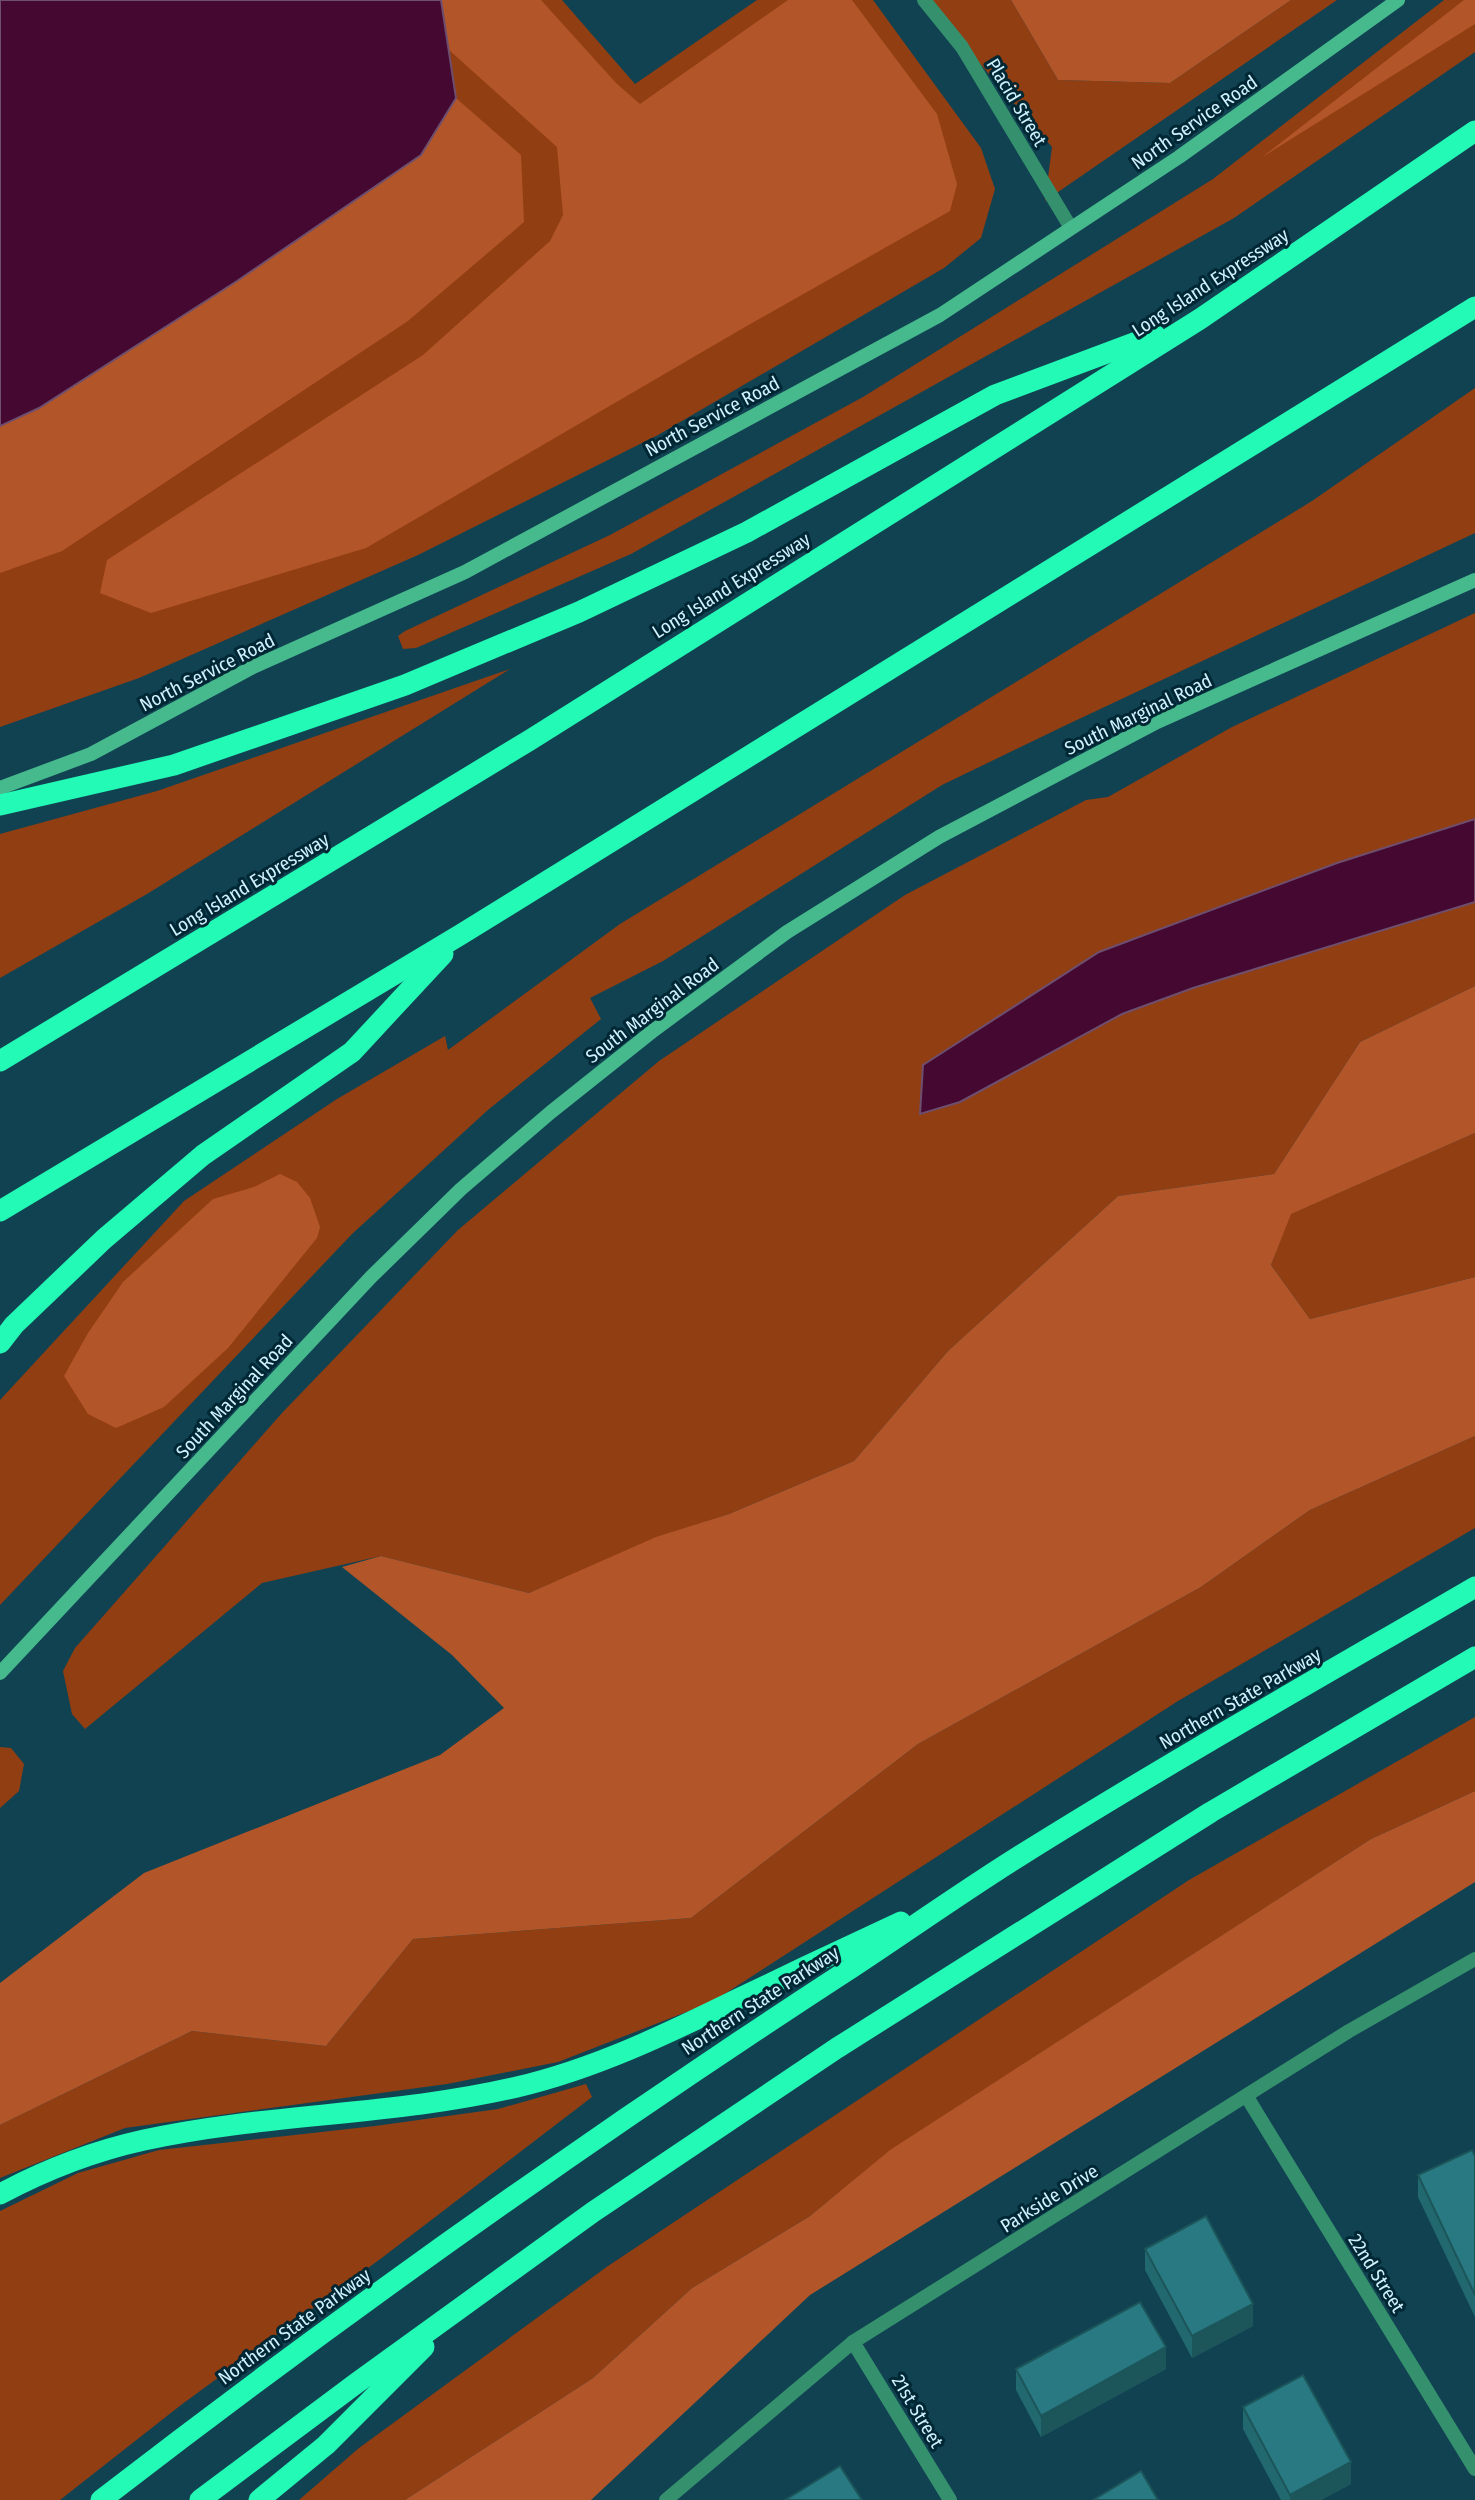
<svg xmlns="http://www.w3.org/2000/svg" width="1475" height="2500" viewBox="0 0 1475 2500" font-family="'Fira Sans Condensed',sans-serif">
  <style>
    .green { fill: #913e12 }
    .forest { fill: #b25629 }
    .water { fill: #440831; stroke: #6e4e6e; stroke-width: 2 }
    .lines { fill: none; stroke-linecap: round; stroke-linejoin: round }
    .minor { stroke: #35906d; stroke-width: 14 }
    .secondary { stroke: #46b98d; stroke-width: 14 }
    .motorway { stroke: #22fab6; stroke-width: 21 }
    .wall { fill: #22686f }
    .shaded-wall { fill: #1c555a }
    .building { fill: #287981; stroke: #1c555a; stroke-width: 2 }
    .labels { text-anchor: middle; stroke-width: 6; stroke-linejoin: round; paint-order: stroke }
    .street-label { font-size: 19px; fill: #d0f1fe; stroke: #002734 }
  </style>
  <rect width="100%" height="100%" fill="#114252"/>
  <g class="green">
    <polygon points="0,0 562,0 635,84 757,0 873,0 981,148 995,189 981,238 944,268 658,435 418,555 139,678 0,727"/>
    <polygon points="925,0 1011,0 1058,80 1170,83 1291,0 1337,0 1045,201 1052,147"/>
    <polygon points="1444,0 1475,0 1475,52 1234,218 631,554 416,648 403,649 398,636 405,631 610,535 863,397 1213,179"/>
    <polygon points="1475,388 1475,533 1062,727 942,785 663,961 590,998 601,1019 489,1109 352,1234 0,1605 0,1400 184,1201 337,1099 445,1036 448,1050 620,924 1312,501"/>
    <polygon points="1475,613 1475,986 1360,1042 1274,1174 1118,1196 948,1351 854,1461 729,1514 668,1534 529,1593 381,1556 262,1583 85,1729 72,1714 63,1671 75,1648 282,1413 458,1230 659,1061 905,895 1086,800 1108,797 1232,727"/>
    <polygon points="510,669 147,894 0,978 0,834 157,791"/>
    <polygon points="1475,1133 1475,1277 1310,1319 1271,1265 1290,1214"/>
    <polygon points="1475,1436 1475,1528 1178,1701 712,2002 558,2062 447,2084 125,2128 0,2178 0,2125 192,2031 326,2046 413,1939 691,1918 918,1744 1201,1587 1310,1510"/>
    <polygon points="1475,1717 1475,1791 1371,1839 891,2150 810,2216 692,2288 593,2378 405,2500 299,2500 359,2448 608,2266 1189,1880"/>
    <polygon points="0,1747 11,1748 24,1764 19,1791 0,1808"/>
    <polygon points="586,2084 592,2097 383,2257 181,2405 60,2500 0,2500 0,2211 78,2173 159,2150 375,2126 498,2109"/>
  </g>
  <g class="forest">
    <polygon points="441,0 541,0 616,83 640,104 788,0 852,0 937,114 957,184 950,211 745,327 366,548 151,613 100,593 107,560 423,355 550,241 563,215 557,147 449,50"/>
    <polygon points="1011,0 1291,0 1170,83 1058,80"/>
    <polygon points="1464,0 1475,0 1475,24 1261,158"/>
    <polygon points="456,98 521,155 524,222 408,321 62,551 0,573 0,426 39,408 237,281 421,155"/>
    <polygon points="1475,986 1475,1133 1291,1214 1271,1265 1310,1319 1475,1277 1475,1436 1310,1510 1201,1587 918,1744 691,1918 413,1939 326,2046 192,2031 0,2125 0,1983 144,1873 440,1755 504,1708 452,1655 342,1567 381,1556 529,1593 656,1537 729,1514 854,1461 948,1351 1118,1196 1274,1174 1360,1042"/>
    <polygon points="280,1174 297,1182 310,1198 320,1227 317,1238 228,1348 164,1407 116,1428 88,1414 64,1376 88,1333 123,1282 213,1199 254,1187"/>
    <polygon points="1475,1791 1475,1882 810,2295 591,2500 405,2500 593,2378 692,2288 810,2216 890,2150 1371,1839"/>
  </g>
  <g class="water">
    <polygon points="0,0 441,0 456,98 421,155 237,281 39,408 0,426"/>
    <polygon points="1475,819 1475,902 1193,988 1122,1014 960,1102 920,1114 923,1065 1099,952 1337,863"/>
  </g>
  <g class="lines">
    <g class="minor">
      <polyline points="924,0 962,47 1071,228"/>
      <polyline points="1247,2097 1475,2469"/>
      <polyline points="853,2342 950,2500"/>
      <polyline points="666,2500 853,2342 1349,2031 1475,1959"/>
    </g>
    <g class="secondary">
      <polyline points="0,788 91,754 251,668 465,572 940,315 1179,157 1398,0"/>
      <polyline points="0,1673 371,1277 461,1189 551,1112 654,1030 787,932 939,837 1157,722 1475,580"/>
    </g>
    <g class="motorway">
      <polyline points="0,805 174,765 405,685 579,612 747,532 995,395 1155,335"/>
      <polyline points="0,1061 530,740 1200,319 1475,131"/>
      <polyline points="0,1211 460,935 1475,307"/>
      <polyline points="0,1343 14,1325 104,1239 203,1155 352,1052 443,954"/>
      <path d="M 0,2194 C 45,2170 94,2151 144,2140 C 267,2113 394,2116 517,2087 C 594,2069 667,2034 738,1999 C 792,1973 847,1947 901,1922"/>
      <path d="M 101,2500 C 342,2314 590,2138 845,1972 C 903,1934 959,1894 1018,1857 C 1168,1763 1322,1676 1475,1587"/>
      <polyline points="200,2500 358,2382 593,2212 837,2048 1211,1812 1475,1657"/>
      <polyline points="259,2500 326,2445 424,2347"/>
    </g>
  </g>
  <g class="wall">
    <polygon points="1475,2156 1475,2317 1418,2197 1418,2175"/>
    <polygon points="1145,2249 1253,2326 1192,2358 1145,2270"/>
    <polygon points="1016,2369 1166,2369 1041,2437 1016,2390"/>
    <polygon points="1243,2407 1351,2484 1321,2500 1281,2500 1243,2429"/>
  </g>
  <g class="shaded-wall">
    <polygon points="1253,2304 1253,2326 1192,2358 1192,2336"/>
    <polygon points="1166,2347 1166,2369 1041,2437 1041,2416"/>
    <polygon points="1351,2462 1351,2484 1321,2500 1290,2500 1290,2495"/>
  </g>
  <g class="building">
    <polygon points="1472,2150 1475,2156 1475,2295 1418,2175"/>
    <polygon points="1206,2216 1253,2304 1192,2336 1145,2249"/>
    <polygon points="1140,2302 1166,2347 1041,2416 1016,2369"/>
    <polygon points="1303,2375 1351,2462 1290,2495 1243,2407"/>
    <polygon points="840,2466 862,2500 785,2500"/>
    <polygon points="1141,2471 1158,2500 1093,2500"/>
  </g>
  <g class="labels">
    <g class="street-label">
      <text transform="translate(1017 102) rotate(59)" y="7">Placid Street</text>
      <text transform="translate(1194 122) rotate(-35)" y="7">North Service Road</text>
      <text transform="translate(1210 282) rotate(-33)" y="7">Long Island Expressway</text>
      <text transform="translate(712 416) rotate(-28)" y="7">North Service Road</text>
      <text transform="translate(731 585) rotate(-32)" y="7">Long Island Expressway</text>
      <text transform="translate(207 672) rotate(-27)" y="7">North Service Road</text>
      <text transform="translate(1138 714) rotate(-26)" y="7">South Marginal Road</text>
      <text transform="translate(249 884) rotate(-31)" y="7">Long Island Expressway</text>
      <text transform="translate(652 1010) rotate(-37)" y="7">South Marginal Road</text>
      <text transform="translate(234 1396) rotate(-47)" y="7">South Marginal Road</text>
      <text transform="translate(1240 1698) rotate(-30)" y="7">Northern State Parkway</text>
      <text transform="translate(760 2000) rotate(-33)" y="7">Northern State Parkway</text>
      <text transform="translate(1049 2198) rotate(-32)" y="7">Parkside Drive</text>
      <text transform="translate(1377 2273) rotate(58)" y="7">22nd Street</text>
      <text transform="translate(294 2326) rotate(-36)" y="7">Northern State Parkway</text>
      <text transform="translate(918 2411) rotate(59)" y="7">21st Street</text>
    </g>
  </g>
</svg>
